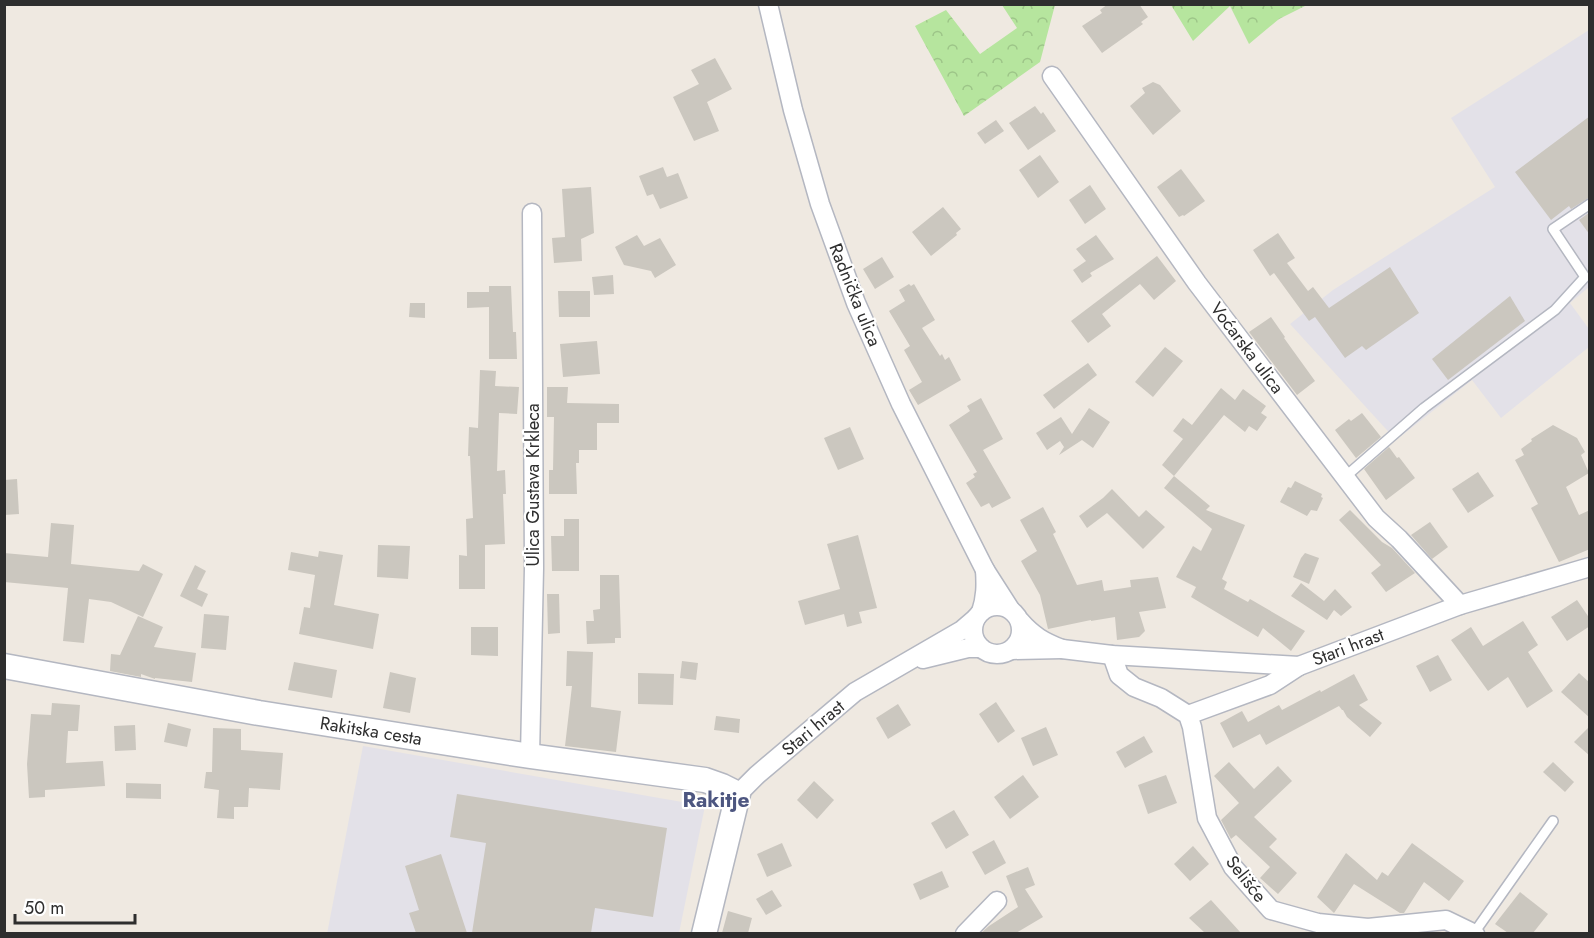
<svg xmlns="http://www.w3.org/2000/svg" width="1594" height="938" viewBox="0 0 1594 938" font-family="Jost,sans-serif">
  <style>
    .industrial { fill: #e3e1e8 }
    .forest { fill: url(#forest-crowns) }
    .building { fill: #cbc7bf }
    .lines { fill: none; stroke-linecap: round; stroke-linejoin: round }
    .lane-casing { stroke: #b4b7c1; stroke-width: 12 }
    .street-casing { stroke: #b4b7c1; stroke-width: 21 }
    .secondary-casing { stroke: #b4b7c1; stroke-width: 27 }
    .lane { stroke: #fff; stroke-width: 9 }
    .street { stroke: #fff; stroke-width: 18 }
    .secondary { stroke: #fff; stroke-width: 24 }
    .labels { text-anchor: middle; stroke-width: 4.5; stroke-linejoin: round; paint-order: stroke }
    .street-label { font-size: 18px; fill: #2e2e2e; stroke: #fff }
    .quarter-label { font-size: 21px; font-weight: bold; fill: #4d5680; stroke: #fff }
  </style>
  <defs>
    <pattern id="forest-crowns" width="20" height="18" patternUnits="userSpaceOnUse" patternTransform="scale(1.5)"><rect width="20" height="18" fill="#b6e59e"/><path d="M2 6a3 3 0 1 1 6 0M12 15a3 3 0 1 1 6 0" fill="none" stroke="#9dc588"/></pattern>
  </defs>
  <rect width="100%" height="100%" fill="#efe9e1"/>
  <g class="industrial">
    <polygon points="1589,30 1589,287 1570,303 1589,329 1589,347 1501,418 1472,380 1396,440 1290,324 1333,290 1495,187 1451,118"/>
    <polygon points="363,746 705,806 679,933 327,934"/>
  </g>
  <g class="forest">
    <polygon points="1002,5 1055,5 1040,62 964,116 915,26 946,10 980,54 1017,28"/>
    <polygon points="1171,5 1307,5 1279,19 1249,44 1230,6 1193,41"/>
  </g>
  <g class="building">
    <polygon points="1108,4 1139,4 1148,17 1141,22 1143,24 1102,53 1082,26 1102,13 1100,10"/>
    <polygon points="715,58 732,89 707,102 719,131 694,141 673,97 699,84 691,70"/>
    <polygon points="1153,82 1160,85 1181,111 1153,135 1130,106 1145,93 1142,88"/>
    <polygon points="1035,106 1041,114 1043,112 1056,131 1028,150 1009,123"/>
    <polygon points="1590,116 1590,197 1571,209 1569,206 1551,220 1515,172"/>
    <polygon points="996,120 1004,131 985,144 977,133"/>
    <polygon points="1040,155 1059,182 1038,198 1019,170"/>
    <polygon points="663,167 667,177 678,173 688,198 660,209 653,194 647,196 639,176"/>
    <polygon points="1181,169 1205,201 1184,216 1183,215 1179,217 1157,187"/>
    <polygon points="1090,185 1106,209 1085,224 1069,200"/>
    <polygon points="591,187 594,233 581,239 582,261 554,263 552,238 565,237 562,189"/>
    <polygon points="943,207 961,229 956,233 957,235 931,256 912,232"/>
    <polygon points="1590,212 1590,235 1579,220"/>
    <polygon points="1278,233 1295,258 1287,263 1308,291 1313,287 1329,308 1390,267 1419,313 1366,350 1362,346 1345,358 1315,317 1309,321 1274,273 1270,276 1253,250"/>
    <polygon points="637,235 644,246 660,238 676,265 655,278 651,271 624,265 615,247"/>
    <polygon points="1096,235 1114,259 1090,273 1092,276 1082,283 1073,270 1086,261 1076,249"/>
    <polygon points="1157,256 1176,281 1154,300 1140,284 1102,314 1111,326 1088,343 1071,321"/>
    <polygon points="882,257 894,277 875,289 863,269"/>
    <polygon points="613,275 614,294 594,295 592,277"/>
    <polygon points="909,284 911,286 914,284 935,320 922,328 940,356 942,354 945,360 949,357 961,380 918,405 909,390 922,382 904,350 910,346 889,311 905,301 899,290"/>
    <polygon points="489,286 511,286 513,332 516,332 517,359 489,359 489,307 467,308 467,292 489,292"/>
    <polygon points="558,291 590,291 590,317 559,317"/>
    <polygon points="1510,296 1525,321 1448,380 1432,359"/>
    <polygon points="410,303 425,303 425,318 409,317"/>
    <polygon points="1271,317 1285,337 1284,338 1315,381 1297,395 1249,332"/>
    <polygon points="597,341 600,374 563,377 560,344"/>
    <polygon points="1165,347 1183,361 1153,397 1135,382"/>
    <polygon points="1088,363 1097,375 1054,409 1043,395"/>
    <polygon points="480,370 496,371 495,386 519,387 517,414 499,413 497,471 505,470 506,494 503,494 505,544 485,545 485,589 459,589 459,555 467,556 466,519 473,518 470,456 468,456 469,427 478,428"/>
    <polygon points="547,387 568,387 567,403 619,404 619,423 597,423 597,450 579,450 579,463 576,463 577,494 549,494 549,470 553,470 554,417 547,417"/>
    <polygon points="1221,388 1235,400 1243,389 1266,406 1261,413 1267,417 1257,431 1249,426 1245,432 1224,415 1174,476 1162,465 1183,439 1173,431 1183,418 1192,425"/>
    <polygon points="981,398 1003,439 983,450 1011,498 992,508 989,503 981,507 966,483 975,477 973,474 977,472 949,425 970,411 967,406"/>
    <polygon points="1089,408 1110,422 1093,448 1082,440 1059,455 1064,447 1060,441 1047,450 1036,433 1061,417 1072,434"/>
    <polygon points="1362,413 1381,437 1356,458 1335,430 1349,419 1351,421"/>
    <polygon points="1553,425 1577,438 1585,452 1581,455 1589,473 1566,487 1579,515 1590,510 1590,549 1559,562 1531,508 1538,504 1515,460 1524,455 1521,449 1532,441 1531,439"/>
    <polygon points="850,427 864,459 838,470 824,438"/>
    <polygon points="1389,447 1397,458 1399,457 1415,478 1386,500 1364,469"/>
    <polygon points="1478,472 1494,496 1468,513 1452,489"/>
    <polygon points="1174,476 1210,506 1206,510 1245,525 1222,579 1227,582 1224,589 1248,602 1250,599 1305,631 1291,651 1263,628 1258,637 1191,597 1196,587 1176,577 1193,546 1201,551 1212,529 1164,488"/>
    <polygon points="17,479 19,514 4,515 4,480"/>
    <polygon points="1295,481 1322,494 1321,497 1323,498 1317,511 1311,510 1307,516 1280,502 1288,487 1291,488"/>
    <polygon points="1112,489 1139,517 1146,510 1165,527 1143,549 1107,513 1087,528 1079,516 1103,498"/>
    <polygon points="1043,507 1056,532 1053,534 1077,585 1102,580 1104,591 1131,587 1130,580 1158,577 1166,608 1139,612 1145,631 1139,637 1117,640 1115,617 1091,621 1091,620 1048,629 1040,595 1021,561 1037,551 1020,520"/>
    <polygon points="1350,510 1382,542 1392,548 1415,573 1386,592 1371,573 1381,565 1339,520"/>
    <polygon points="564,519 579,519 579,571 552,571 551,536 564,536"/>
    <polygon points="1430,522 1448,547 1432,559 1411,535"/>
    <polygon points="51,523 74,525 71,564 139,571 143,564 163,574 143,617 111,602 89,599 84,643 63,641 68,588 4,582 4,553 48,557"/>
    <polygon points="858,535 877,608 859,612 862,623 847,627 844,614 805,625 798,601 840,589 827,544"/>
    <polygon points="378,545 410,546 408,579 377,577"/>
    <polygon points="319,551 343,555 334,605 379,614 373,649 299,634 304,607 310,608 315,575 288,570 291,552 318,557"/>
    <polygon points="1305,553 1319,558 1309,584 1293,577 1301,558"/>
    <polygon points="195,565 206,571 197,589 208,594 202,607 180,596"/>
    <polygon points="600,575 619,575 621,638 615,638 615,643 587,644 586,621 594,621 593,610 600,609"/>
    <polygon points="1301,583 1324,601 1335,589 1352,607 1341,616 1334,610 1327,620 1291,596"/>
    <polygon points="547,594 559,594 560,633 548,634"/>
    <polygon points="1577,600 1590,619 1590,626 1567,641 1551,617"/>
    <polygon points="204,614 229,616 226,650 201,648"/>
    <polygon points="138,616 163,627 154,647 196,653 192,682 155,678 155,679 141,674 141,677 110,671 111,654 120,655"/>
    <polygon points="1523,621 1538,645 1528,652 1553,691 1527,708 1508,677 1488,691 1451,640 1471,627 1483,646"/>
    <polygon points="471,627 498,627 498,656 471,655"/>
    <polygon points="567,651 593,652 591,707 621,711 616,752 565,746 572,686 566,686"/>
    <polygon points="1438,655 1452,680 1430,692 1416,666"/>
    <polygon points="682,661 698,663 696,680 680,678"/>
    <polygon points="294,662 337,670 332,698 288,690"/>
    <polygon points="390,672 416,678 410,713 383,708"/>
    <polygon points="638,673 674,674 673,705 638,704"/>
    <polygon points="1579,673 1590,683 1590,718 1561,692"/>
    <polygon points="1354,674 1368,700 1359,705 1382,723 1370,737 1347,717 1343,710 1342,710 1339,706 1266,745 1260,734 1233,748 1220,723 1242,711 1248,722 1279,705 1282,710 1320,690 1321,692"/>
    <polygon points="996,702 1015,731 998,743 979,714"/>
    <polygon points="52,703 80,705 78,731 68,731 66,763 103,761 105,786 45,790 45,797 29,798 27,764 31,714 51,715"/>
    <polygon points="898,704 911,725 888,739 876,718"/>
    <polygon points="716,716 740,719 739,733 714,730"/>
    <polygon points="168,723 191,729 187,747 164,742"/>
    <polygon points="135,725 136,750 115,751 114,726"/>
    <polygon points="1590,726 1590,756 1574,742"/>
    <polygon points="1046,727 1058,755 1033,766 1021,738"/>
    <polygon points="213,728 241,729 241,750 283,753 280,790 249,788 248,807 234,807 234,819 217,818 219,790 204,788 206,772 212,772"/>
    <polygon points="1144,736 1153,752 1125,768 1116,752"/>
    <polygon points="1229,762 1254,789 1278,766 1292,781 1254,817 1277,839 1269,847 1297,873 1278,894 1260,878 1270,867 1236,835 1231,839 1221,820 1239,803 1214,776"/>
    <polygon points="1553,762 1574,782 1565,792 1543,772"/>
    <polygon points="1023,775 1039,797 1010,819 994,797"/>
    <polygon points="1166,775 1177,803 1148,814 1138,785"/>
    <polygon points="814,781 834,800 817,819 797,800"/>
    <polygon points="126,783 161,784 161,799 126,798"/>
    <polygon points="457,794 667,828 653,917 595,908 591,933 472,933 486,843 450,837"/>
    <polygon points="954,810 969,835 946,849 931,823"/>
    <polygon points="994,840 1006,863 985,875 972,852"/>
    <polygon points="782,843 792,866 767,877 757,854"/>
    <polygon points="1412,843 1464,881 1449,901 1424,882 1404,913 1400,913 1354,884 1334,913 1317,897 1346,853 1377,880 1382,872 1388,876"/>
    <polygon points="1193,846 1209,864 1190,881 1174,864"/>
    <polygon points="441,854 467,933 416,933 409,913 419,910 405,866"/>
    <polygon points="1028,867 1035,885 1025,889 1043,917 1016,933 981,933 989,926 1018,907 1006,876"/>
    <polygon points="942,871 949,887 920,900 913,884"/>
    <polygon points="772,890 782,906 766,915 756,899"/>
    <polygon points="1520,892 1548,914 1533,933 1508,933 1495,924"/>
    <polygon points="1211,900 1241,933 1205,933 1189,918"/>
    <polygon points="728,911 752,918 748,933 722,933"/>
  </g>
  <g class="lines">
    <defs>
      <g id="lane">
        <polyline points="1345,477 1424,408 1555,310 1585,277 1553,229 1590,204"/>
        <polyline points="1474,933 1553,821"/>
      </g>
      <g id="street">
        <polyline points="768,4 793,110 820,204 856,303 901,404 985,570"/>
        <polyline points="1052,76 1197,283 1376,518 1399,539 1460,605"/>
        <circle cx="997" cy="630" r="24"/>
        <path d="M 981,612 C 986,597 986,585 985,570 L 1010,609"/>
        <polyline points="1062,649 1112,655 1299,666 1460,605 1590,567"/>
        <path d="M 1011,650 L 1062,649 C 1044,642 1033,636 1020,621"/>
        <polyline points="1112,655 1119,675 1134,687 1161,698 1188,715 1192,727 1207,818 1233,867 1271,910 1318,923 1368,928 1446,920 1475,934"/>
        <polyline points="923,659 968,648 981,648"/>
        <polyline points="1188,715 1270,685 1299,666"/>
        <polyline points="530,756 534,568 532,213"/>
        <polyline points="738,794 757,775 855,692 962,630 976,618"/>
        <polyline points="965,934 997,901"/>
      </g>
      <polyline id="secondary" points="4,666 259,713 530,756 705,780 722,786 738,794 704,934"/>
    </defs>
    <use href="#lane" class="lane-casing"/>
    <use href="#street" class="street-casing"/>
    <use href="#secondary" class="secondary-casing"/>
    <use href="#lane" class="lane"/>
    <use href="#street" class="street"/>
    <use href="#secondary" class="secondary"/>
  </g>
  <g class="labels">
    <g class="street-label">
      <text transform="translate(855 295) rotate(68)" y="6">Radnička ulica</text>
      <text transform="translate(1247 348) rotate(53)" y="6">Voćarska ulica</text>
      <text transform="translate(533 485) rotate(-90)" y="6">Ulica Gustava Krkleca</text>
      <text transform="translate(1348 647) rotate(-21)" y="6">Stari hrast</text>
      <text transform="translate(813 728) rotate(-40)" y="6">Stari hrast</text>
      <text transform="translate(371 731) rotate(9)" y="6">Rakitska cesta</text>
      <text transform="translate(1246 879) rotate(52)" y="6">Selišće</text>
    </g>
    <g class="quarter-label">
      <text x="716" y="807">Rakitje</text>
    </g>
  </g>
  <rect width="1594" height="938" fill="none" stroke="#2e2e2e" stroke-width="12"/>
  <path d="M15 914v9h120v-9" fill="none" stroke="#2e2e2e" stroke-width="3"/>
  <text x="24" y="914" font-size="18" fill="#2e2e2e" stroke="#ffffff" stroke-width="4.5" paint-order="stroke">50 m</text>
</svg>
